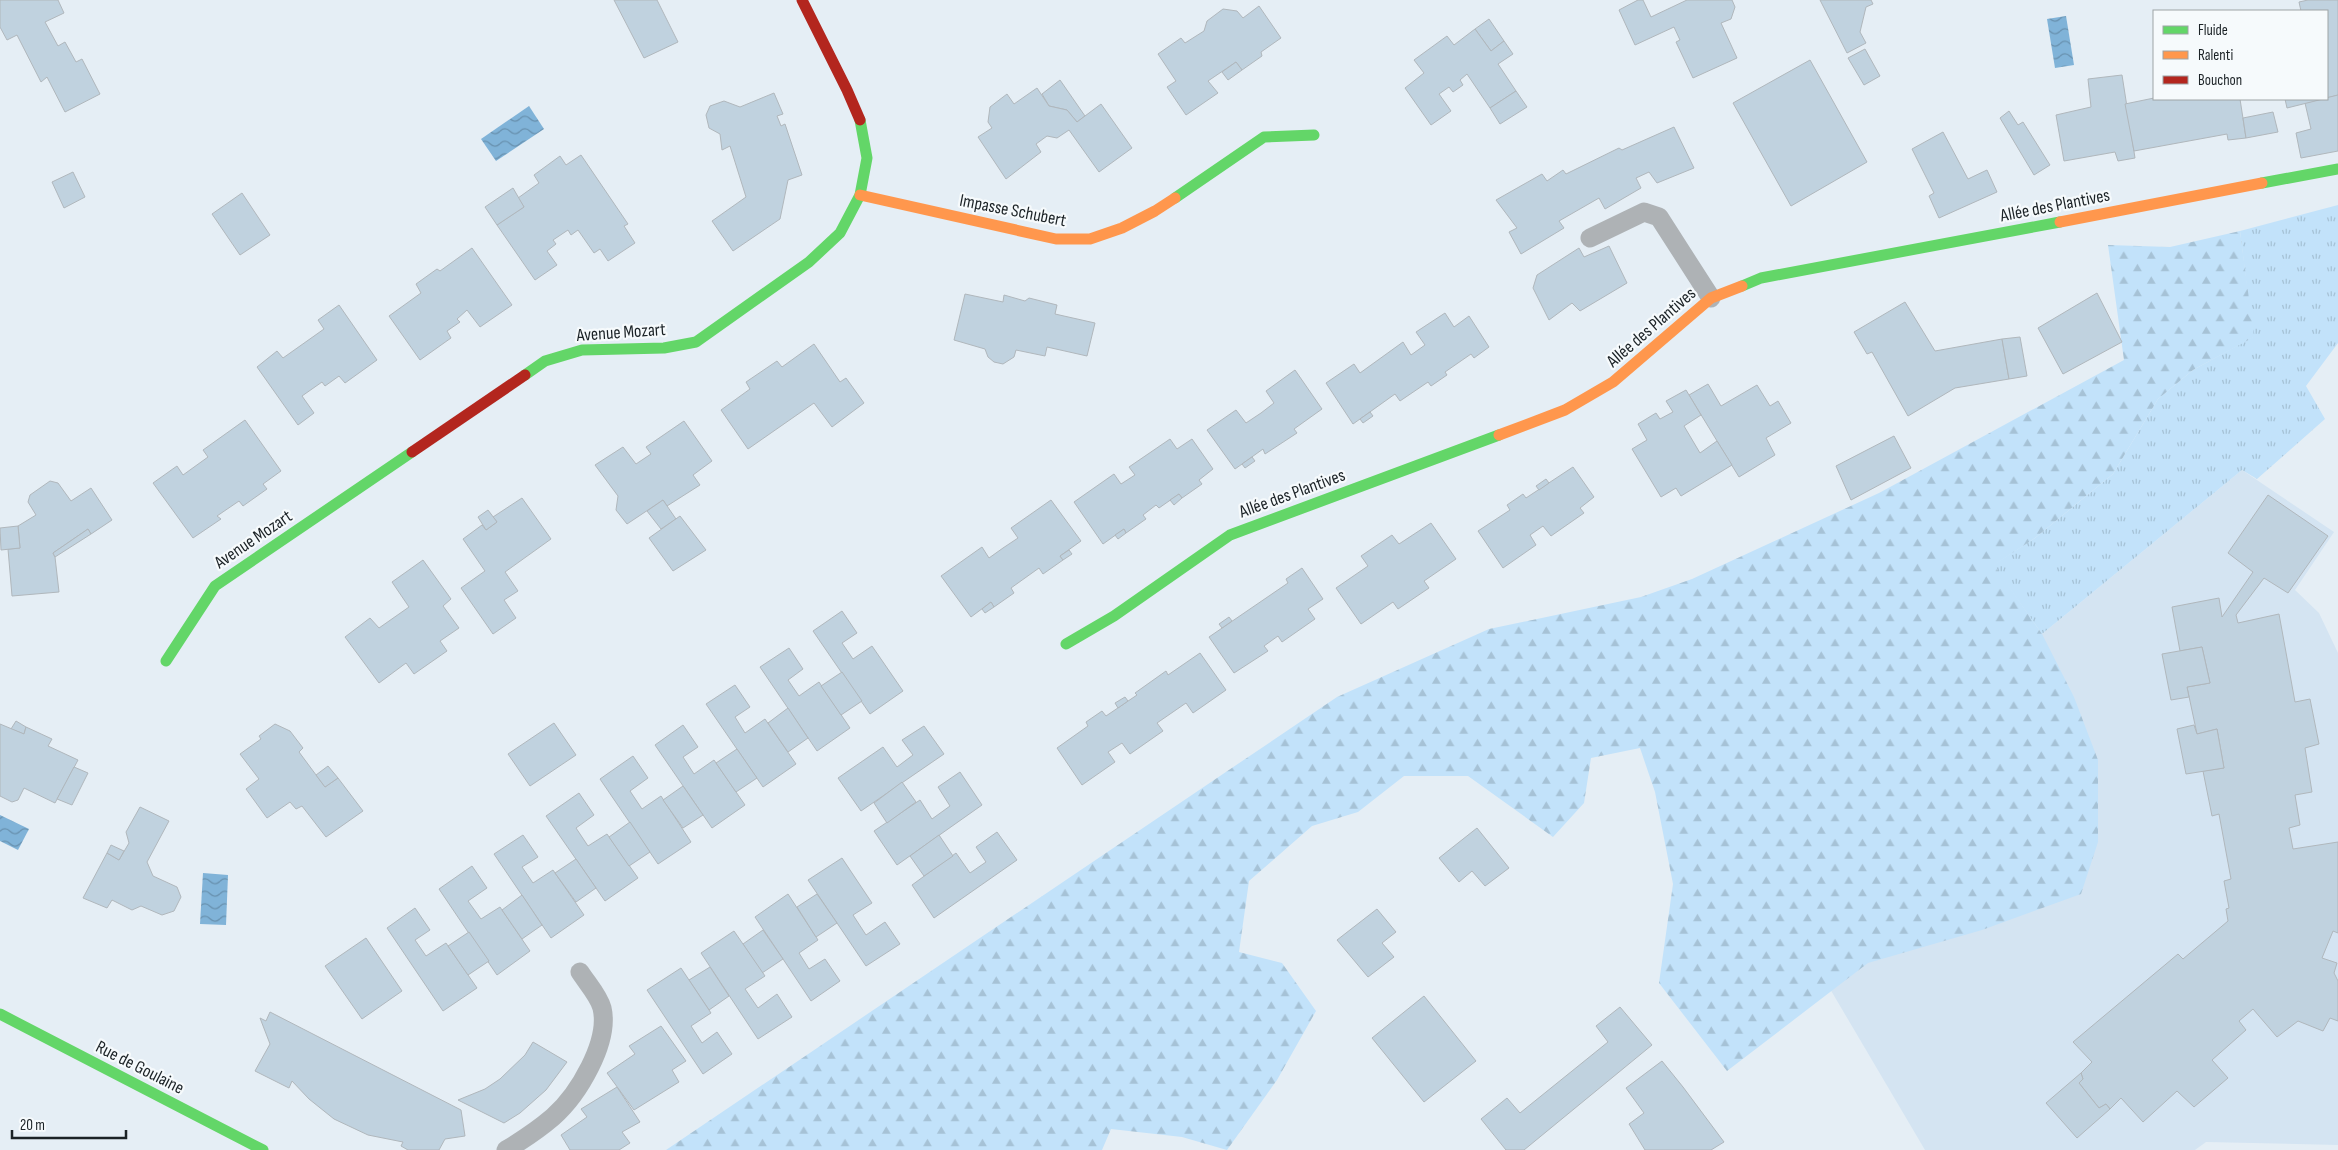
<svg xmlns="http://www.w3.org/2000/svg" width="2338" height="1150" viewBox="0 0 2338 1150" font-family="'Sofia Sans Condensed',sans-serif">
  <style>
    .built { fill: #d4e4f2 }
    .grass { fill: url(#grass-tufts) }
    .forest { fill: url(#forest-firs) }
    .water { fill: url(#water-waves) }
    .building { fill: #c0d2df; stroke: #b0b7bc }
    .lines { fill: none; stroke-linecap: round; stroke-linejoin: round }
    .lane { stroke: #aeb2b5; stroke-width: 19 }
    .fast { stroke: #63d668; stroke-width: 11 }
    .slow { stroke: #ff974d; stroke-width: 11 }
    .jam { stroke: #b3261e; stroke-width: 11 }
    .labels { text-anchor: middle; stroke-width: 4.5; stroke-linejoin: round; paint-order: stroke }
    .street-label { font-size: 18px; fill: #1b2226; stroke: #f6fafc }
  </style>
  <defs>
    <pattern id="grass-tufts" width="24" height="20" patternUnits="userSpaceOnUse" patternTransform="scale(1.25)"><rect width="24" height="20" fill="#c2e2fa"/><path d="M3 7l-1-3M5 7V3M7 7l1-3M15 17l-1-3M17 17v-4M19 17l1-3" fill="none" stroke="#a6c2d6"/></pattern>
    <pattern id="forest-firs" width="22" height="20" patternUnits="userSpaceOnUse" patternTransform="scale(1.25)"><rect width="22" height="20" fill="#c2e2fa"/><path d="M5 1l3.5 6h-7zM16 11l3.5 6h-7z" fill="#a6c2d6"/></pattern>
    <pattern id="water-waves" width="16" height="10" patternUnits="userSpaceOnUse" patternTransform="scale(1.25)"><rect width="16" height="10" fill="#80b3d8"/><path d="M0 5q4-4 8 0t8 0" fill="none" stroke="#6891af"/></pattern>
  </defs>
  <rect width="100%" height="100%" fill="#e5eef5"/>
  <polygon class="built" points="2242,470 2334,532 2295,590 2319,613 2338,653 2338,1145 2206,1142 2195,1150 1925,1150 1823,977 2042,634"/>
  <polygon class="grass" points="2338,205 2338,343 2306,386 2325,419 2257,479 2242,470 2042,634 1993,565 2035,538 2113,474 2158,399 2193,370 2253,337 2240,231"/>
  <polygon class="forest" points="2240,231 2254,337 2193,370 2158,399 2113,474 2035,538 1994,565 2042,634 2074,697 2098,760 2098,842 2081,894 1982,930 1868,963 1727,1071 1659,983 1673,884 1655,792 1640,748 1591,758 1584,803 1553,837 1468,776 1404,776 1358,812 1312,826 1249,881 1239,952 1282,963 1316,1011 1277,1080 1227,1150 1182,1137 1111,1129 1102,1150 666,1150 1337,697 1489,629 1641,597 1692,579 1879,493 2124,360 2108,245 2170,247"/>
  <g class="water">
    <polygon points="2066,16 2074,65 2055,68 2047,19"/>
    <polygon points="529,106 544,129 496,161 481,139"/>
    <polygon points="0,815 29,829 18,850 0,841"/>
    <polygon points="203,873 228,875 226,925 200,924"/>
  </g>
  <g class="building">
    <polygon points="0,0 58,0 64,13 45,22 58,46 65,42 76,62 82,59 100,94 65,112 47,77 41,82 17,35 7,40 0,27"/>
    <polygon points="614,0 657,0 678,42 644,58"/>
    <polygon points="1638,0 1643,0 1651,17 1687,0 1732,0 1735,7 1731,19 1721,23 1737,58 1693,78 1676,42 1680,40 1674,27 1635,45 1619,10"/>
    <polygon points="1820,0 1871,0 1873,4 1866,7 1860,32 1866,43 1847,53"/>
    <polygon points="2308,0 2338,0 2338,95 2327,98 2327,11 2301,11 2299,2"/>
    <polygon points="1259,6 1281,38 1261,52 1262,56 1242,70 1236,62 1208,81 1218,93 1186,115 1167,87 1176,81 1158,54 1181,38 1185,43 1204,31 1207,21 1223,9 1237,11 1243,18"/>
    <polygon points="1489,19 1504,41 1491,51 1475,29"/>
    <polygon points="1475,29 1491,51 1504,41 1513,54 1498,64 1516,91 1490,108 1467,74 1460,80 1463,85 1453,92 1449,87 1439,94 1451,111 1431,125 1405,88 1424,73 1414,60 1447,36 1454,45"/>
    <polygon points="1865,49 1880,76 1864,85 1848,58"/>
    <polygon points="1810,60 1867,162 1791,206 1733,103"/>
    <polygon points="1236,62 1242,70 1228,80 1222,72"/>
    <polygon points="2122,75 2135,158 2118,161 2115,152 2064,161 2056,115 2091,107 2088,79"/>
    <polygon points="1060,80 1085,116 1077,122 1067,110 1049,106 1042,94"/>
    <polygon points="1037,88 1049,106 1067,110 1077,122 1101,104 1132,148 1099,172 1069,130 1057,138 1047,136 1036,144 1041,152 1006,179 978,137 992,128 988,122 990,107 1007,94 1014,104"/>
    <polygon points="1516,91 1527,107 1500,124 1490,108"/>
    <polygon points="774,93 783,114 777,116 781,126 785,124 802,175 788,180 780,219 733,251 712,221 746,197 730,146 722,150 720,134 709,128 706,115 710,106 724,101 740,107"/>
    <polygon points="2338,95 2338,151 2301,158 2296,133 2311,129 2305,103"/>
    <polygon points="2154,98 2240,99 2246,138 2228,140 2227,134 2134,151 2125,104"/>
    <polygon points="2285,99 2323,99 2287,108"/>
    <polygon points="2009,111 2018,125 2023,122 2050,165 2034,175 2000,118"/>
    <polygon points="2273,112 2278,132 2246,138 2243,118"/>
    <polygon points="1674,127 1694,168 1657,183 1649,172 1636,178 1641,188 1605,209 1599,198 1559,221 1564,228 1521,254 1509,232 1517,228 1496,200 1542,174 1547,181 1563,170 1566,174 1619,148 1622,150"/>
    <polygon points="1943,132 1968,179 1987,170 1997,192 1939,218 1929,196 1934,193 1912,149"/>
    <polygon points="581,155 628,224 624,226 635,243 608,261 600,249 594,253 578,230 571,235 568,230 553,240 556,244 547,251 557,265 535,280 497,225 524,207 518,198 539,183 534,175 560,156 566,165"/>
    <polygon points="73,172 85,197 64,208 52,182"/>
    <polygon points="513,188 524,207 497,225 485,207"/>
    <polygon points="242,193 270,235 240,255 212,214"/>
    <polygon points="1609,246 1627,283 1580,311 1572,303 1549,320 1533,288 1537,275 1579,248 1584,257"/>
    <polygon points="472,248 512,305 480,327 467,310 457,319 460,322 447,331 451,338 420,360 389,316 421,293 416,284 437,269 440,271"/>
    <polygon points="2097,293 2122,342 2063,374 2038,328"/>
    <polygon points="965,294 1003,302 1004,295 1025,301 1029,298 1057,305 1055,314 1095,323 1087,356 1047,347 1045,356 1016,350 1014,357 1003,364 994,362 988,357 985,349 954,340"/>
    <polygon points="1905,302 1935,351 2002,339 2009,379 1955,388 1908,416 1872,352 1867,354 1854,332"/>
    <polygon points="339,305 377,360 345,383 339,376 325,386 322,382 302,396 314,413 298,425 257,367 277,351 283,358 324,329 318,320"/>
    <polygon points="1445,313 1454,327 1469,316 1489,347 1474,358 1471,354 1445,372 1447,375 1431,386 1428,382 1400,401 1395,394 1353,424 1326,383 1354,364 1360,373 1403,342 1411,355 1425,345 1416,332"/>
    <polygon points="2020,337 2027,376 2009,379 2002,339"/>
    <polygon points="814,344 840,382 846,378 864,403 832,427 814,403 748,449 721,410 750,389 746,382 777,361 782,367"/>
    <polygon points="1295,370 1322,409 1294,429 1297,433 1265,454 1263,449 1235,469 1207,430 1236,410 1246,423 1261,413 1274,403 1266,391"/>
    <polygon points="1708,384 1721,406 1757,385 1770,406 1778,401 1791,423 1766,438 1775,455 1739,477 1689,395"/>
    <polygon points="1686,390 1701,415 1684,426 1700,453 1717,441 1732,465 1681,496 1676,488 1661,497 1632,449 1647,440 1638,424 1656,413 1660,419 1673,412 1666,401"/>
    <polygon points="1370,412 1373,416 1363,423 1360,419"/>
    <polygon points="245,420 281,471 263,484 267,489 243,506 239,501 217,516 221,519 193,538 153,483 177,466 183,475 208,457 203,450"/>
    <polygon points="684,421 712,461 693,475 700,485 667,506 663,500 627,524 616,510 618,496 595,465 623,447 636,464 651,454 646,447"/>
    <polygon points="1894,436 1911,468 1851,500 1836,466"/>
    <polygon points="1170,439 1177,449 1192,439 1213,469 1199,480 1202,484 1182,498 1179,494 1159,508 1156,505 1143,515 1146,519 1126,533 1124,529 1103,544 1074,502 1114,474 1121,484 1135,475 1129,467"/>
    <polygon points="1252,457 1255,461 1245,468 1242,464"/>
    <polygon points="1573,467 1594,497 1580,508 1584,513 1551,536 1543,526 1530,535 1536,545 1503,568 1478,531 1510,510 1507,505 1523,494 1526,498"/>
    <polygon points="1546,479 1549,483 1539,490 1536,486"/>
    <polygon points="50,481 58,483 71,501 91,488 112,520 91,534 88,529 53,553 55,557 59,592 12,596 8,549 20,548 18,526 36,515 28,502 30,495"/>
    <polygon points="1179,494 1182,498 1174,505 1170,500"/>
    <polygon points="2268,495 2328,536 2288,593 2264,578 2236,615 2238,623 2279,614 2295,702 2310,699 2319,744 2305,748 2312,792 2295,795 2300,825 2289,828 2293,849 2338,842 2338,933 2333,931 2322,958 2337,963 2334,973 2338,981 2338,1021 2330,1018 2323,1031 2298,1021 2277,1037 2253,1009 2239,1021 2246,1030 2212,1060 2228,1078 2194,1107 2177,1091 2143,1122 2121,1098 2110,1109 2106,1104 2099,1108 2079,1083 2083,1079 2081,1073 2092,1062 2073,1042 2178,954 2183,959 2228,921 2226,909 2229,908 2224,881 2231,879 2219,814 2212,816 2203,771 2224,768 2217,729 2197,734 2187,687 2210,683 2202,647 2180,651 2172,607 2219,598 2222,617 2253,572 2228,553"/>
    <polygon points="522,498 551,539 505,572 518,591 504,600 516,618 493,634 461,588 485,571 463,539 482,525 486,530 497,522 493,517"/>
    <polygon points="663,500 676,519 661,529 647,511"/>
    <polygon points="1051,500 1081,541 1060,556 1063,560 1043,574 1039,568 1011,588 1014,593 994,607 991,602 971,617 941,576 982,547 989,558 1003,548 1018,538 1011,528"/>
    <polygon points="488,510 497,522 486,530 478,517"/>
    <polygon points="680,516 706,550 673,571 649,538"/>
    <polygon points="1431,523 1456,559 1424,581 1429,588 1398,609 1393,602 1361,624 1336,588 1368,566 1361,556 1392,535 1399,544"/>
    <polygon points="18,526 20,548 1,550 0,528"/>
    <polygon points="88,529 91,534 55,557 53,553"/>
    <polygon points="1124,529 1126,533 1118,539 1115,535"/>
    <polygon points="1069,550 1072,554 1063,560 1060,556"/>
    <polygon points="423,560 451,599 443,606 459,628 440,641 447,651 414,674 406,663 379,683 345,637 370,618 379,628 409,607 392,582"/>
    <polygon points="1302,568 1323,599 1308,609 1315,619 1282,642 1278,636 1264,646 1268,651 1234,673 1209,637 1288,583 1286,579"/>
    <polygon points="991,602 994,607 985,613 982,609"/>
    <polygon points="842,611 857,633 842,643 853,659 872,646 903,691 870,714 813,631"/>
    <polygon points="1229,617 1232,621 1222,628 1219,624"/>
    <polygon points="2202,647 2210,683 2187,687 2189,697 2171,700 2162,654"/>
    <polygon points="789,648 803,669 788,680 799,696 819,682 850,728 817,751 760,667"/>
    <polygon points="1200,653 1226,690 1193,713 1186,703 1157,723 1163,731 1130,754 1122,743 1108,752 1115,762 1082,785 1057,748 1088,726 1086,722 1102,711 1106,716 1137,695 1135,693 1166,671 1168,675"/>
    <polygon points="842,672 862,701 841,715 821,686"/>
    <polygon points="735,685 750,707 735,717 745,733 765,719 796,764 763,787 706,704"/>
    <polygon points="1125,697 1128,701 1118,708 1115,703"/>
    <polygon points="788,708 808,738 788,752 768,723"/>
    <polygon points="16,721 26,727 24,734 11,729"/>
    <polygon points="554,723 576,755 530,786 508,754"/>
    <polygon points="0,724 24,734 26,727 52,739 48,746 78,760 55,803 24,788 18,800 12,802 0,796"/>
    <polygon points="275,724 290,731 303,748 299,752 325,787 338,778 363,811 326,837 302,806 296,809 290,802 267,818 246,789 259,779 240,754 261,739 259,736"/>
    <polygon points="683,725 698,747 683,757 694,774 714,760 745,805 712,828 655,745"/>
    <polygon points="2194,725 2197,734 2217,729 2224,768 2186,774 2177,729"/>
    <polygon points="924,726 944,754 861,811 838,778 883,747 897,767 913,755 902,740"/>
    <polygon points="737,749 757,778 736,792 716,763"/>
    <polygon points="633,756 648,778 630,791 642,809 661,796 691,842 658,864 600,779"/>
    <polygon points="328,766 338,778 325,787 316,775"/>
    <polygon points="74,767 88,773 72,805 57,799"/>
    <polygon points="960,772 982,805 897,865 874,831 920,800 932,819 950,806 938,787"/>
    <polygon points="902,782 916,802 887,823 874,803"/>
    <polygon points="683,786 703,815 683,828 663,800"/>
    <polygon points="579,793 594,815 576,828 588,846 607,834 638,878 605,901 546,816"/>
    <polygon points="140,807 169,821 147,862 153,876 177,887 181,897 174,911 162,915 141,906 132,910 112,900 107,908 83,898 107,853 119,860 129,843 126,832"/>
    <polygon points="630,822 650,852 629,866 609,837"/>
    <polygon points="1477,828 1509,868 1485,886 1472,871 1459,882 1439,858"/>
    <polygon points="997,832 1017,860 934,918 912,885 956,853 970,873 986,862 976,847"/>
    <polygon points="523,835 538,857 522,867 533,883 553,870 584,915 551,938 494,854"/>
    <polygon points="939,835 953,856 924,876 910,856"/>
    <polygon points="111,845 124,851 119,860 107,853"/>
    <polygon points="842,858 872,903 853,915 866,935 885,922 900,944 866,966 808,880"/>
    <polygon points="576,859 596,888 576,902 555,873"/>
    <polygon points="472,866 487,888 468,901 481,919 500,907 530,951 497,975 439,889"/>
    <polygon points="788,894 818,940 799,953 809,969 825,959 840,981 811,1001 755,917"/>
    <polygon points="817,894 837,923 816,937 797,907"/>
    <polygon points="522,895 542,925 522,939 502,910"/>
    <polygon points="415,908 430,930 415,940 426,956 446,943 477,988 443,1011 387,928"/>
    <polygon points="1377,909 1396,932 1382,943 1394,957 1368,977 1337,940"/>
    <polygon points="763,930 783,959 762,973 743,944"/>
    <polygon points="734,931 765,976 745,989 758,1008 777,994 792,1017 758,1039 701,953"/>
    <polygon points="469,932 489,961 468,975 448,946"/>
    <polygon points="366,938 402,991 362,1019 325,966"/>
    <polygon points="710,967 729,996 709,1010 689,980"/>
    <polygon points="681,968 711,1013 691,1026 702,1043 717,1032 732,1054 703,1074 647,990"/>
    <polygon points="1424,996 1476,1061 1424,1102 1372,1038"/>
    <polygon points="1620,1007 1652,1045 1524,1150 1506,1150 1481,1119 1507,1098 1520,1113 1608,1042 1596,1026"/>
    <polygon points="270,1012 461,1110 465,1136 445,1139 439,1150 408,1150 401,1146 403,1142 368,1135 334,1119 309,1099 292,1081 289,1088 255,1071 270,1044 260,1018 266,1021"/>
    <polygon points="661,1026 686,1061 672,1070 679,1082 634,1110 607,1073 635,1054 629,1046"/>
    <polygon points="533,1042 567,1062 546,1090 520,1113 504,1123 458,1100 485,1089 500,1079 525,1055"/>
    <polygon points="1662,1061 1683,1087 1724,1142 1711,1150 1645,1150 1629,1124 1644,1113 1626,1088"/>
    <polygon points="2081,1073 2083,1079 2079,1083 2099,1108 2106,1104 2110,1109 2077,1138 2046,1103"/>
    <polygon points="617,1087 640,1122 622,1132 630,1143 619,1150 570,1150 561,1135 587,1117 581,1109"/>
  </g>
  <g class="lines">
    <g class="lane">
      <polyline points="1590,238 1644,212 1659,217 1711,298"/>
      <path d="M 506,1150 C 521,1141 539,1129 553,1117 C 578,1095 610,1042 602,1008 C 599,996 587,983 580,972"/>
    </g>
    <g class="fast">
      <polyline points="2262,183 2338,169"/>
      <polyline points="1175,198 1264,137 1314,135"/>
      <polyline points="1742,286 1761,278 2060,222"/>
      <polyline points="525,375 545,361 582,350 664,348 696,342 809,262 840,233 860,195 867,158 860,120"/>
      <polyline points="1066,644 1114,616 1230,535 1499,435"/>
      <polyline points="166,661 215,586 412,452"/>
      <polyline points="0,1014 263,1150"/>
    </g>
    <g class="slow">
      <polyline points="860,195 1056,239 1090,239 1122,228 1155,211 1175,198"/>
      <polyline points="2060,222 2262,183"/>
      <polyline points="1499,435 1565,410 1613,382 1711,298 1742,286"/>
    </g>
    <g class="jam">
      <polyline points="802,0 847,90 860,120"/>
      <polyline points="412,452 525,375"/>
    </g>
  </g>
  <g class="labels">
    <g class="street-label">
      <text transform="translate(2055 205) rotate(-11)" y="6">Allée des Plantives</text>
      <text transform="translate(1013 210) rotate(11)" y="6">Impasse Schubert</text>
      <text transform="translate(1651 327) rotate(-41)" y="6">Allée des Plantives</text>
      <text transform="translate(621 332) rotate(-4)" y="6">Avenue Mozart</text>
      <text transform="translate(1292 493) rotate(-20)" y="6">Allée des Plantives</text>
      <text transform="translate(253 539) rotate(-34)" y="6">Avenue Mozart</text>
      <text transform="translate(140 1067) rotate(27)" y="6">Rue de Goulaine</text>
    </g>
  </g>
  <rect x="2153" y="10" width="175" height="90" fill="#f6fafc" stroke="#9ea4a6"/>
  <rect x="2163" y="26" width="25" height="8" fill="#63d668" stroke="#9ea4a6"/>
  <text x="2198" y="35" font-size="15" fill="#1b2226">Fluide</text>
  <rect x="2163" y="51" width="25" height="8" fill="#ff974d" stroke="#9ea4a6"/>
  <text x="2198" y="60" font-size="15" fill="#1b2226">Ralenti</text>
  <rect x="2163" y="76" width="25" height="8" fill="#b3261e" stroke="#9ea4a6"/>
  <text x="2198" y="85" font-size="15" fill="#1b2226">Bouchon</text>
  <path d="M12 1130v8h114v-8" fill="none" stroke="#1b2226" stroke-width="2.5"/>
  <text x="20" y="1130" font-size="15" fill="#1b2226" stroke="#f6fafc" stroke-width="4" paint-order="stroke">20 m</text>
</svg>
